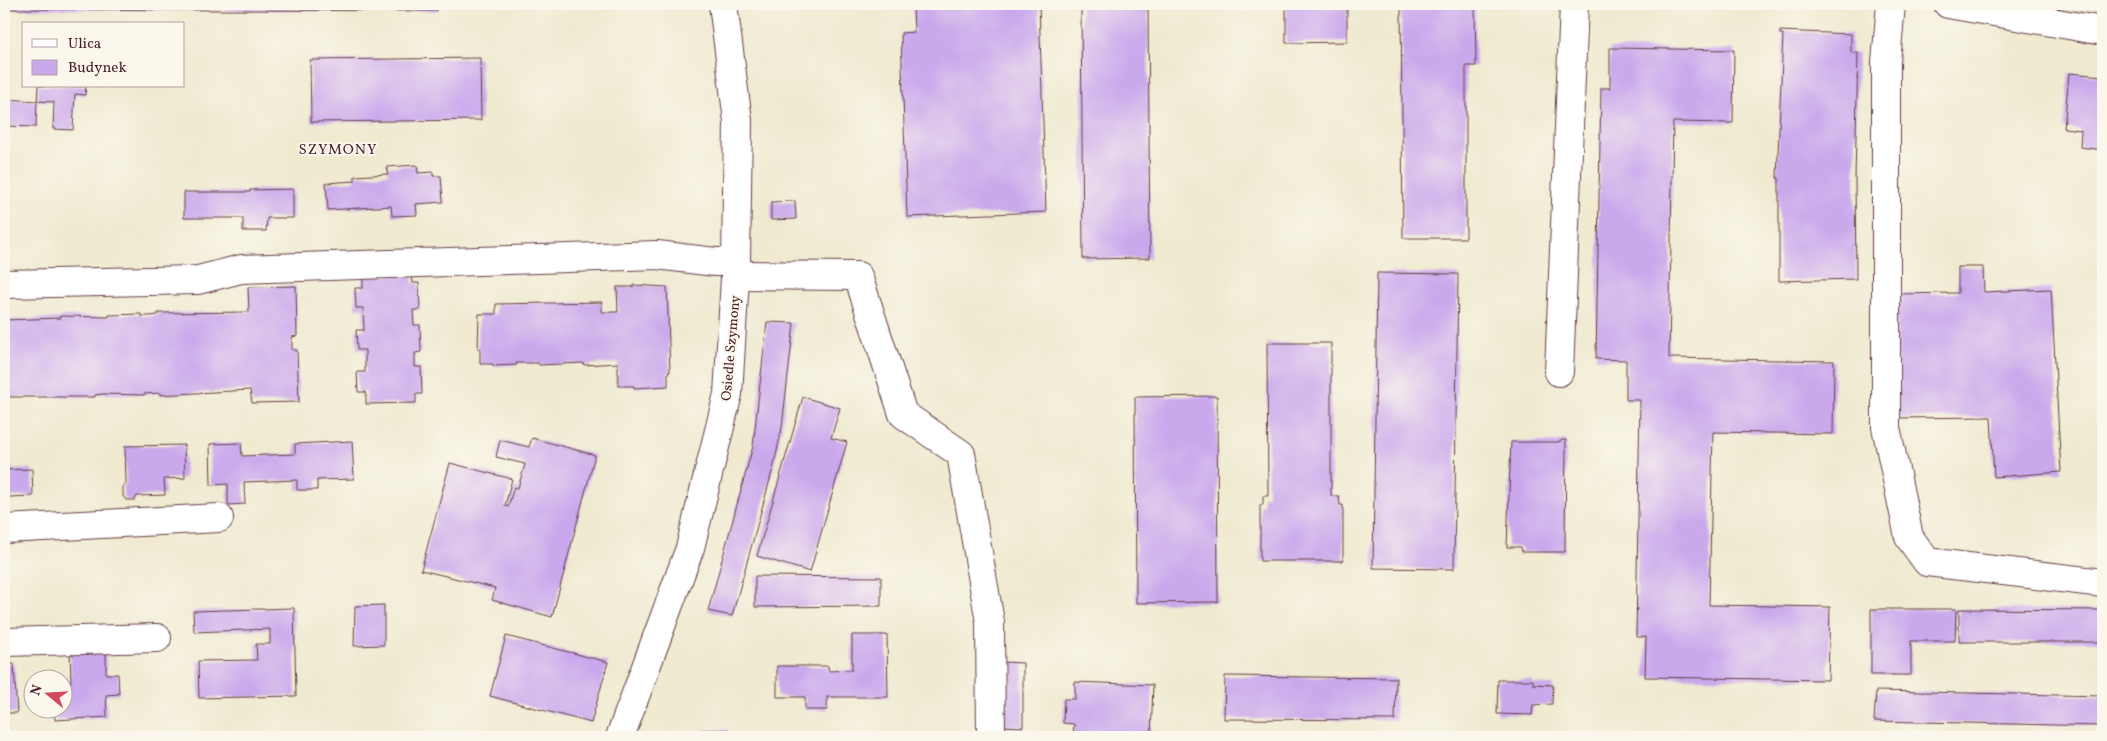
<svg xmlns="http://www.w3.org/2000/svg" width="2107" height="741" viewBox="0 0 2107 741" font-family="Vollkorn,serif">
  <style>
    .building { fill: #caa8ec }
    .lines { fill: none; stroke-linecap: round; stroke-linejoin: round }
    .minor-casing { stroke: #633d44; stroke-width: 30 }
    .minor { stroke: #fff; stroke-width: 28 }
    .labels { text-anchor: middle; stroke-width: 4; stroke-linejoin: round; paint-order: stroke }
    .street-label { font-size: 14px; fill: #4a1f2b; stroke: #fbf7ec }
    .neighbourhood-label { font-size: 15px; letter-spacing: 1px; fill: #4a1f2b; stroke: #fbf7ec }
  </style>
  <rect width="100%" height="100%" fill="#fbf7ec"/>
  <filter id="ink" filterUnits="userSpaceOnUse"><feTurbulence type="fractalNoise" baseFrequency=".02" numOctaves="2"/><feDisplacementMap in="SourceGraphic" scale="10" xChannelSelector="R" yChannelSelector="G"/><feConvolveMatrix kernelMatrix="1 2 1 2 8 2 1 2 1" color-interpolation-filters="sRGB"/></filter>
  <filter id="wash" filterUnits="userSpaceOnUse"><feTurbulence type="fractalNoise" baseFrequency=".0096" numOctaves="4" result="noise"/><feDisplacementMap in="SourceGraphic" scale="20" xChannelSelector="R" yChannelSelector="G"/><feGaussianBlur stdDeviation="1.12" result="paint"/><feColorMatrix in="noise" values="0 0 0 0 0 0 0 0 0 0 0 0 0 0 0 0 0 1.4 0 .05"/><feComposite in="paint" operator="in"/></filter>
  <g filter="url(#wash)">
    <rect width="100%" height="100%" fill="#efead0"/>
    <g id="blocks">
      <g class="building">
        <polygon points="4,4 437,4 437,11 4,9"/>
        <polygon points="913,4 1039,4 1046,212 907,217 901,33 914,32"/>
        <polygon points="1081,4 1148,4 1150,258 1083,259"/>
        <polygon points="1286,4 1347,4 1347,42 1286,43"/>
        <polygon points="1401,4 1475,4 1476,66 1466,66 1466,238 1403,238"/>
        <polygon points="1780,31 1851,34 1851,53 1858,53 1855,179 1856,279 1779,281 1779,178 1777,178 1783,34 1780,34"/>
        <polygon points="1610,48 1734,50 1733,123 1673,122 1669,358 1834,361 1833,434 1713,432 1709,605 1830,607 1828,680 1645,677 1646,637 1636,637 1640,400 1626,400 1626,360 1596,359 1601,88 1610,88"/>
        <polygon points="480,58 481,120 311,122 310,60"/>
        <polygon points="2069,73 2103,76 2103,150 2080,147 2081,130 2064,128"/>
        <polygon points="38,86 86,86 85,95 75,94 73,130 53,129 54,102 37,101 36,127 4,126 4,99 37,101"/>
        <polygon points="417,165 418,173 433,172 433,176 441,176 443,202 416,204 417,215 392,216 391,206 328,210 326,183 355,181 355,176 388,174 387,167"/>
        <polygon points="293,189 293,218 267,218 266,231 243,231 243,218 184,218 184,192 250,192 250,190"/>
        <polygon points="795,201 796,219 771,220 771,202"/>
        <polygon points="1958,267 1983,267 1984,292 2051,289 2061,472 1994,477 1991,417 1898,418 1896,294 1958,293"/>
        <polygon points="1377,273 1458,274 1454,569 1373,568"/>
        <polygon points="412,275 413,283 419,283 420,310 413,310 414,325 420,325 421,352 415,353 415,367 421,367 422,394 416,394 416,403 366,404 366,392 358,392 357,372 365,372 365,350 357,350 356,330 364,330 363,308 356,308 355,288 363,288 363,276"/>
        <polygon points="633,285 667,287 670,372 668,372 668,386 634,388 634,386 618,386 618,363 584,365 583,363 539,365 538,363 516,363 517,365 493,366 493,364 480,364 480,349 478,349 479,314 496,314 496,304 602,302 602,312 618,312 617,287 633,287"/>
        <polygon points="296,286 297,336 292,337 292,350 297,350 299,402 252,403 250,390 160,395 160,393 144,394 144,395 103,394 95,395 95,397 4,397 4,320 60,318 60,316 109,317 109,315 141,314 141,316 150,316 158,315 158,313 249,312 248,287"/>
        <polygon points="767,322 794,323 782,427 774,465 732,616 708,611 753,446"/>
        <polygon points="1267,343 1331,343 1331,496 1339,496 1340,505 1343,505 1343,561 1260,561 1260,505 1263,505 1263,496 1268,496"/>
        <polygon points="1217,396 1218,602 1136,603 1135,397"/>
        <polygon points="803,397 840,408 831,438 847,442 810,572 757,556"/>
        <polygon points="532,438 595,455 552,617 492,600 495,588 421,570 450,463 512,479 505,506 508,507 514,487 518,488 525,464 496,457 500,440 529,447"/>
        <polygon points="1563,440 1566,440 1565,552 1522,552 1521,547 1507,547 1511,442 1558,442"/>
        <polygon points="352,441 354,479 317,480 317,490 297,490 297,480 244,482 245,504 228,505 228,484 211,485 210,444 241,443 242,456 295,454 295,444"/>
        <polygon points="184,445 185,478 164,479 165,495 137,496 135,500 126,500 123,496 123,487 126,483 125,446"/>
        <polygon points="4,462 8,462 8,470 32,469 33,496 9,497 9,509 4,509"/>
        <polygon points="755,576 881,577 881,606 755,607"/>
        <polygon points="384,605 384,645 354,646 355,606"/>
        <polygon points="294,608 296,696 199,698 198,661 257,660 256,644 270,644 270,629 194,632 193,611"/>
        <polygon points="1871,609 1956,609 1955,641 1911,641 1911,675 1871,675"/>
        <polygon points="1959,609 2103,610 2103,642 1959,642"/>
        <polygon points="852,635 887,635 888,697 827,697 827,710 805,710 805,697 777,697 777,666 828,666 829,671 852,670"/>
        <polygon points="506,636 608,662 591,723 490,696"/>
        <polygon points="70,650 106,650 106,674 118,674 119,694 106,695 107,717 55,720 54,708 62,708 62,682 71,682"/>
        <polygon points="1003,662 1023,663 1023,727 1002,726"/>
        <polygon points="4,664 14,664 17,713 4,713"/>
        <polygon points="1225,676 1396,678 1395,720 1224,719"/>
        <polygon points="1498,680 1533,680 1533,684 1553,685 1552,704 1533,705 1532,715 1497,714"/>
        <polygon points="1075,682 1153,685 1151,737 1073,737 1074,724 1063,723 1064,699 1075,699"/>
        <polygon points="1876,691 2103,696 2103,726 1874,721"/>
        <rect x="703" y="730" width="25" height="7"/>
        <polygon points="537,734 537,737 495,737 495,735"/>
        <polygon points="962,735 962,737 919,737 919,736"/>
      </g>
    </g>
  </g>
  <g filter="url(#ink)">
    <use href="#blocks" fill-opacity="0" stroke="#633d44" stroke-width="1"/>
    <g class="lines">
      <defs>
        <g id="minor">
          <polyline points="1891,4 1886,62 1886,427 1909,537 1927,562 2103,583"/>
          <polyline points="1948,4 2103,31"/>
          <polyline points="735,275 858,276 903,414 961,454 990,622 991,737"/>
          <polyline points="4,284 198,280 241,269 657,255 715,262 736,262"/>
          <polyline points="1559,372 1574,4"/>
          <polyline points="4,529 219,518"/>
          <polyline points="4,642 157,638"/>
          <polyline points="620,737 690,548 728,394 736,262 738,121 723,4"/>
        </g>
      </defs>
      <use href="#minor" class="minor-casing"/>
      <use href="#minor" class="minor"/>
    </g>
  </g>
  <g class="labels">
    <g class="street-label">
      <text transform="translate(730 348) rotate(-85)" y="5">Osiedle Szymony</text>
    </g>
    <g class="neighbourhood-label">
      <text x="338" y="154">SZYMONY</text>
    </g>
  </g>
  <rect width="2107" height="741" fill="none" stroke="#fbf7ec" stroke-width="20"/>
  <rect x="22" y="22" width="162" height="65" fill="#fbf7ec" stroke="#b4a19f"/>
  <rect x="32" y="39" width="25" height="8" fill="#ffffff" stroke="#b4a19f"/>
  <text x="68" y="48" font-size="15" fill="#4a1f2b">Ulica</text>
  <rect x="32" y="60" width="25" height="15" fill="#caa8ec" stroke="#b4a19f"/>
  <text x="68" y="72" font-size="15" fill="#4a1f2b">Budynek</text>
  <g transform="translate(48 694) rotate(288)"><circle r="24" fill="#fbf7ec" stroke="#b4a19f"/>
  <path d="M0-4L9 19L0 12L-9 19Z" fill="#d1495b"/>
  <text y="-8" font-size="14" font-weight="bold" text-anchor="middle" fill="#4a1f2b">N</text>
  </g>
</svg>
